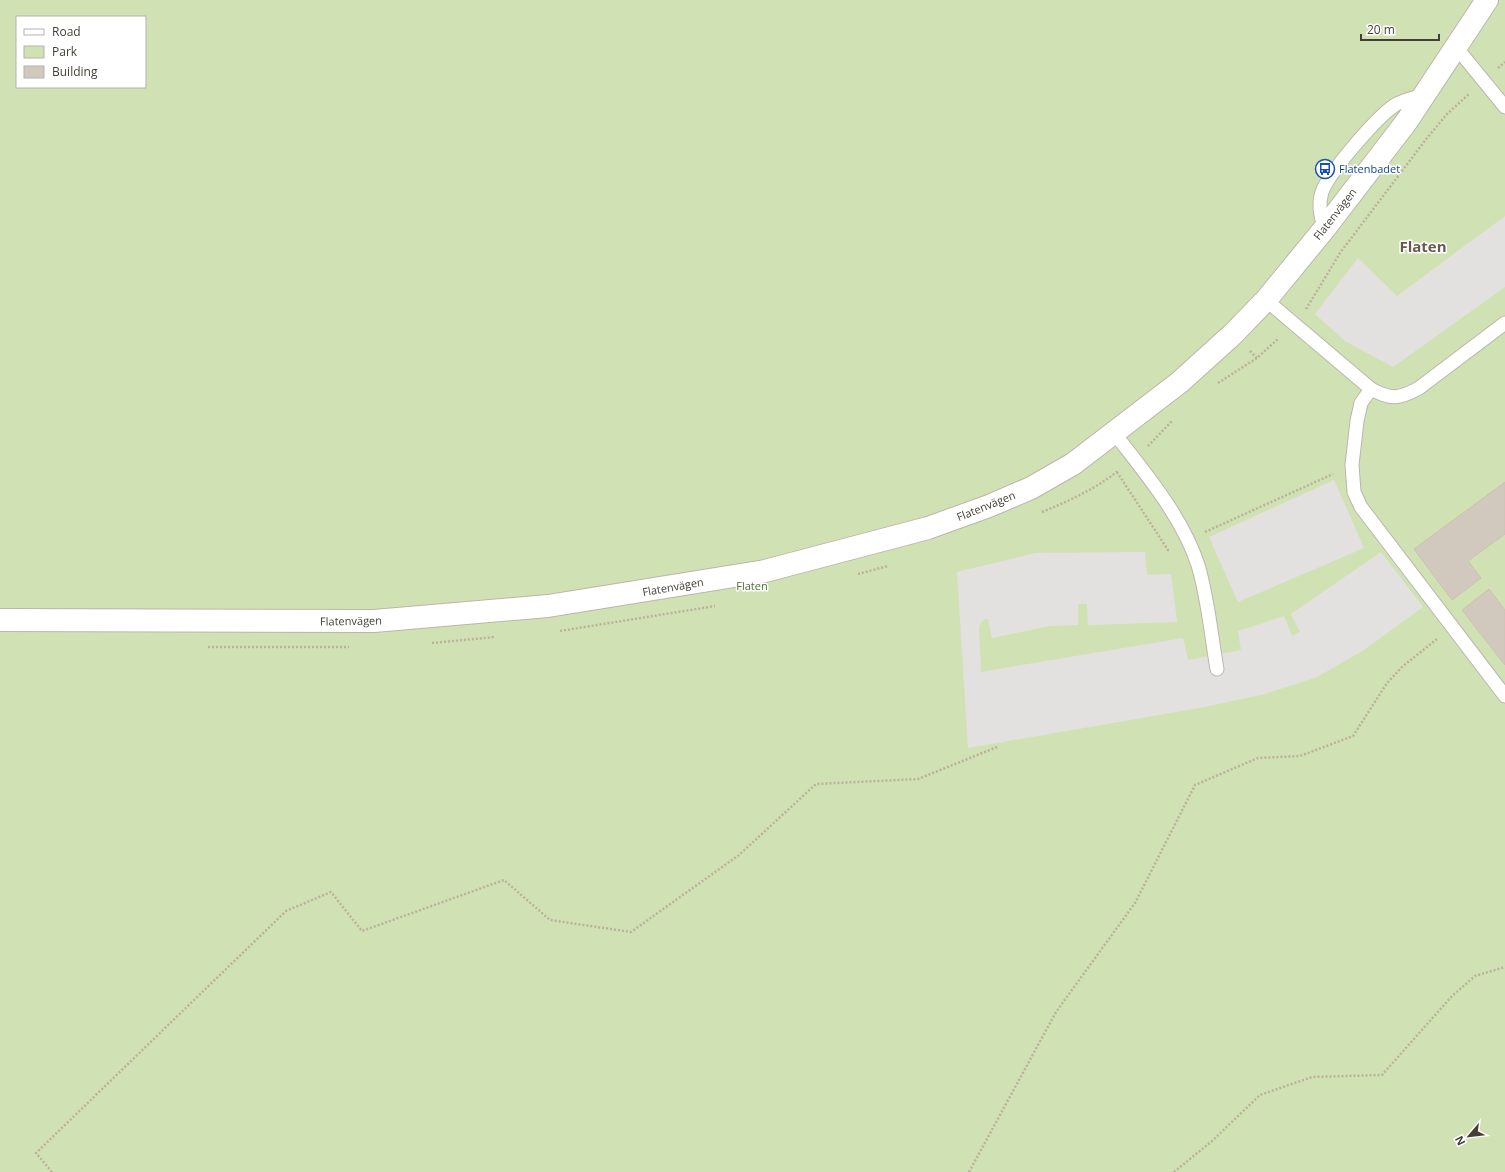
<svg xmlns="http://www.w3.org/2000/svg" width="1505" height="1172" viewBox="0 0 1505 1172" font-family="'Open Sans',sans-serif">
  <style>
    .green { fill: #d0e2b4; fill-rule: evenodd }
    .parking { fill: #e3e1df }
    .building { fill: #d2c9be; stroke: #ccc0b2 }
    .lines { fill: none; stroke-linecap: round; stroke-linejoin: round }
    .service-casing { stroke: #bcb5ab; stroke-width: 15 }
    .tertiary-casing { stroke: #bcb5ab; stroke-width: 24 }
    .path { stroke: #bcb09d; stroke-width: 2.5; stroke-dasharray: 2 2; stroke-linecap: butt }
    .service { stroke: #fff; stroke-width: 13 }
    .tertiary { stroke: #fff; stroke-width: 22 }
    .labels { text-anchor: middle; stroke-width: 3; stroke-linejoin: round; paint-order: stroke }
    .transit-label { font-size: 11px; fill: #164399; stroke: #fff; text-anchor: start }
    .street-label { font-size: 11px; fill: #443e37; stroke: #fff }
    .park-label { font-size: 11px; fill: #4b7030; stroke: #fff }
    .district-label { font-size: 15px; font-weight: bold; fill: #665b4f; stroke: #fff }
  </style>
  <rect width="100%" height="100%" fill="#f2eee7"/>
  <path class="green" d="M 0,0 L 1505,0 L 1505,1172 L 0,1172 ZM 17,17 L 145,17 L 145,87 L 17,87 Z"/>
  <g class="parking">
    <polygon points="1505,216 1505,287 1393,367 1345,341 1315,314 1358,258 1397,296"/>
    <polygon points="1334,480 1364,548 1238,602 1209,537"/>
    <polygon points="1145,552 1147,575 1171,574 1177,622 1088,625 1087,604 1078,604 1078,625 1049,626 992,638 988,619 985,619 981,622 979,629 981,672 1183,638 1188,660 1241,650 1238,631 1284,616 1292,636 1300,632 1291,614 1381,552 1423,607 1364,650 1317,677 1265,694 1205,707 968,748 957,572 1036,553"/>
  </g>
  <g class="building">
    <polygon points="1505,482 1505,534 1468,561 1481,578 1452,600 1414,549"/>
    <polygon points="1489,589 1505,610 1505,665 1462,610"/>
  </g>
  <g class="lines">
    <defs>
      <g id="service">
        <polyline points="1456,47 1505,107"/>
        <path d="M 1325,228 C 1320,216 1318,204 1322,192 C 1329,172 1377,117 1395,105 C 1403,100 1414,98 1423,95"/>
        <path d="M 1266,300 L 1371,389 C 1391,400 1399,399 1419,388 L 1505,323"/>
        <polyline points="1371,389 1361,403 1357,421 1352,465 1354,492 1361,507 1505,696"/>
        <path d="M 1115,434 C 1145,473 1182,516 1198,565 C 1208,598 1211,635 1217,669"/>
      </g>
      <polyline id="tertiary" points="0,620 374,621 548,606 765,571 928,528 989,506 1031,488 1073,464 1180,382 1233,334 1266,300 1325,228 1407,121 1487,0"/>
    </defs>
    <use href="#service" class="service-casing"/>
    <use href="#tertiary" class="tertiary-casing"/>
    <g class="path">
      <polyline points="1498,68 1505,62"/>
      <polyline points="1306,309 1340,253 1427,138 1447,114 1469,94"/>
      <polyline points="1250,351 1257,358"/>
      <polyline points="1218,383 1257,358 1279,338"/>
      <polyline points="1148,446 1172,421"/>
      <polyline points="1117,472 1168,550 1170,549"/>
      <path d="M 1042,512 C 1069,501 1095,489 1118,471"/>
      <polyline points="1205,532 1333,474"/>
      <polyline points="858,574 888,566"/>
      <polyline points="560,631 715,606"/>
      <polyline points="432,643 495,637"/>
      <polyline points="208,647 349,647"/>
      <polyline points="52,1172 36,1153 286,911 331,892 362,931 504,880 550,920 631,932 739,855 816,784 918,779 997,747"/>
      <polyline points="969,1172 1056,1012 1135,903 1195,785 1258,758 1300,756 1353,736 1387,683 1403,666 1437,639"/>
      <polyline points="1174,1172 1212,1141 1260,1095 1312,1077 1382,1075 1452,996 1475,976 1505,967"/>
    </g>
    <use href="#service" class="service"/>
    <use href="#tertiary" class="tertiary"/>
  </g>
  <defs>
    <symbol id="bus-ring" viewBox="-11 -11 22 22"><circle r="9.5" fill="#fff" stroke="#1a4fb4" stroke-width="1.5"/><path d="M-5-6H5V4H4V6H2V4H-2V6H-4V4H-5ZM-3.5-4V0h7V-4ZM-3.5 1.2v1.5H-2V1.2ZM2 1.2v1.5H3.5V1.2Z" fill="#1a4fb4"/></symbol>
  </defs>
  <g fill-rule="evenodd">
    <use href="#bus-ring" x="1314" y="158" width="22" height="22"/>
  </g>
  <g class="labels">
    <g class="transit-label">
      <text x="1339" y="173">Flatenbadet</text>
    </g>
    <g class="street-label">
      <text transform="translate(1335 214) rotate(-52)" y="4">Flatenvägen</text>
      <text transform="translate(986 506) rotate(-22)" y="4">Flatenvägen</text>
      <text transform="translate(673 587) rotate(-10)" y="4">Flatenvägen</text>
      <text transform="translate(351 621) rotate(-1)" y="4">Flatenvägen</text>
    </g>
    <g class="park-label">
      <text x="752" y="590">Flaten</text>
    </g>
    <g class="district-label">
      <text x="1423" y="252">Flaten</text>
    </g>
  </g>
  <rect x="16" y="16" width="130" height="72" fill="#ffffff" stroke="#b4b2af"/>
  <rect x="24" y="29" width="20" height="6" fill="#ffffff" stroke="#b4b2af"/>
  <text x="52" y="36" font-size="12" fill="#443e37">Road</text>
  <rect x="24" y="46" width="20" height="12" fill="#d0e2b4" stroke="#b4b2af"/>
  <text x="52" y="56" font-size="12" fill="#443e37">Park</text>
  <rect x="24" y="66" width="20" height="12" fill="#d2c9be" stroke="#b4b2af"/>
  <text x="52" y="76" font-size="12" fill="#443e37">Building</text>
  <g transform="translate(1469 1136) rotate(242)" stroke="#ffffff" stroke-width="3" paint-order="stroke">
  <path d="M0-3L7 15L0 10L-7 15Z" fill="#443e37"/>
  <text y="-6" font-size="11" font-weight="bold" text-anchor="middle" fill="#443e37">N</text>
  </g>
  <path d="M1361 34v6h78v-6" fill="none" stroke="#443e37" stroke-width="2"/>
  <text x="1367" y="34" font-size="12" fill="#443e37" stroke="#ffffff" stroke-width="3" paint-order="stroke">20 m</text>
</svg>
